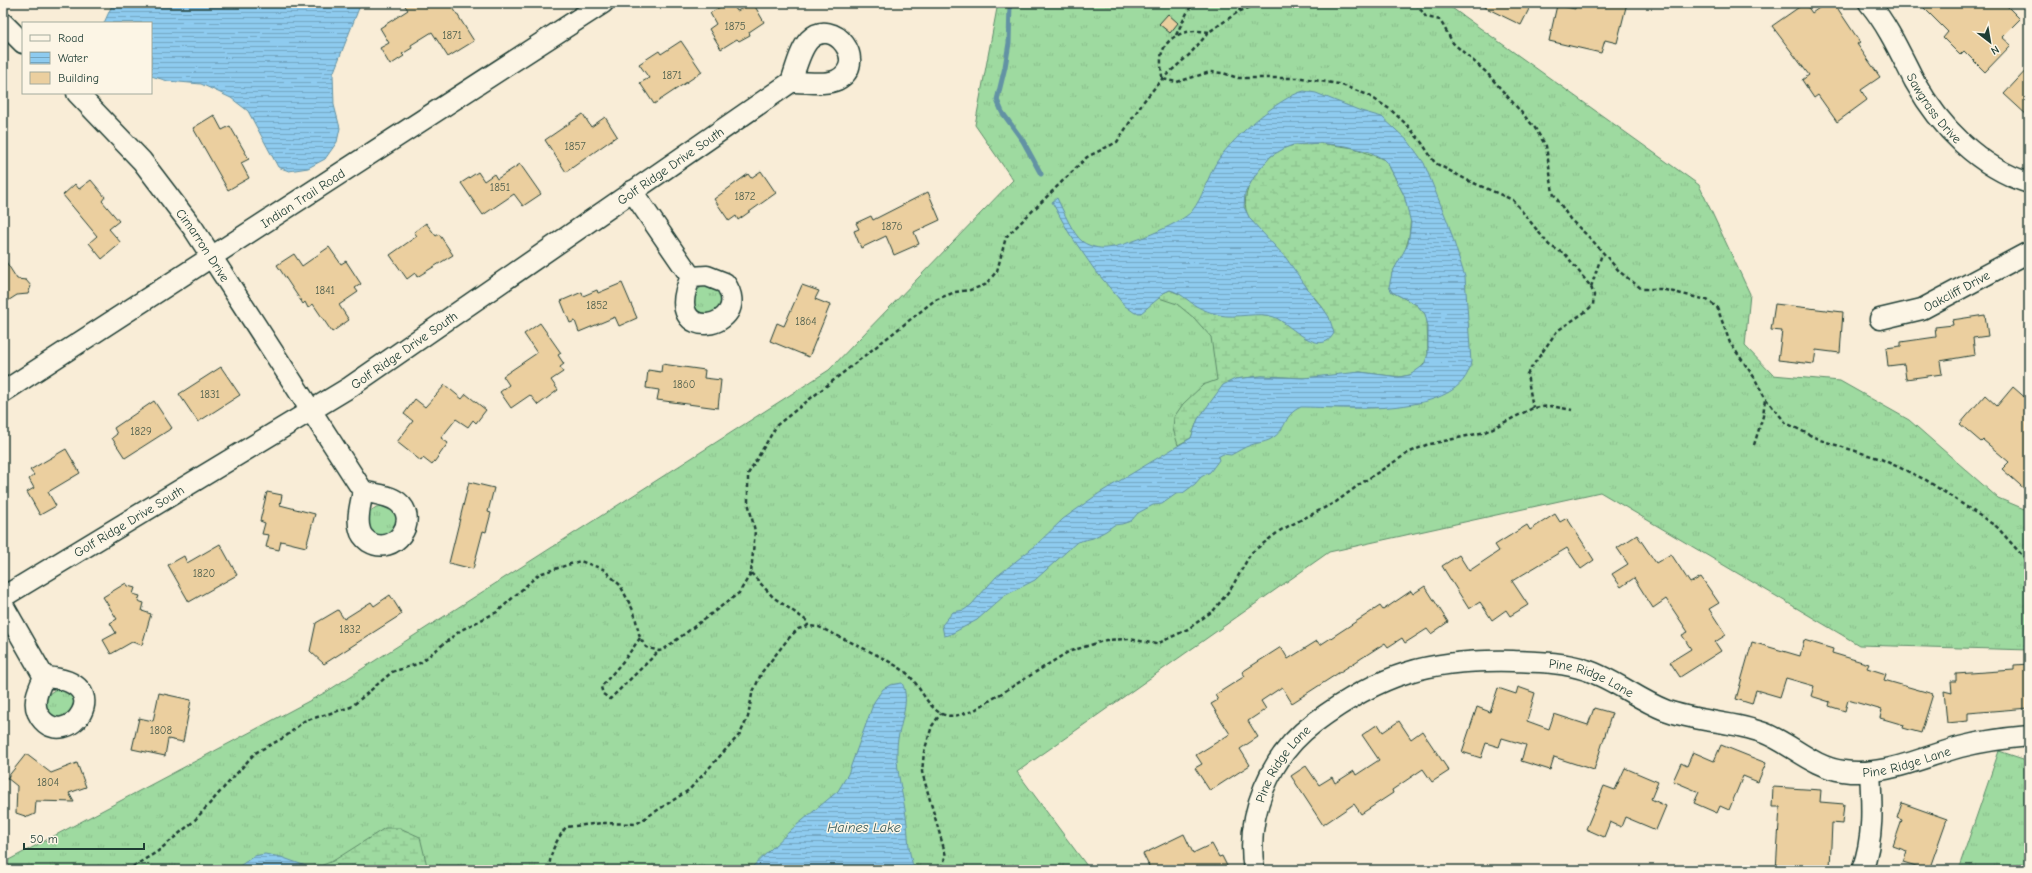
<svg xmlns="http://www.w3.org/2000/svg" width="2032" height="873" viewBox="0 0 2032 873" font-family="'Comic Neue',sans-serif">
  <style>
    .grass { fill: url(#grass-tufts); stroke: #5e8c6a }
    .wetland { fill: url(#wetland-marsh); stroke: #5e8c6a }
    .water { fill: url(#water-rules); stroke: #6292a4 }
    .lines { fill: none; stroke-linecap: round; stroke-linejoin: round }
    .stream { stroke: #6292a4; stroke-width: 5 }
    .building { fill: #ebcf9f; stroke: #1f3d34 }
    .minor-casing { stroke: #1f3d34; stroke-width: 23 }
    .path { stroke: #1f3d34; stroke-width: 2.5; stroke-dasharray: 4 3; stroke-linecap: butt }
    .minor { stroke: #fcf5e5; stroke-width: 20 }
    .labels { text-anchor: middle; stroke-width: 3; stroke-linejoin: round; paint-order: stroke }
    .number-label { font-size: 11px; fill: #52624f }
    .street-label { font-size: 13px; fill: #1f3d34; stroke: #fcf5e5 }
    .water-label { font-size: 14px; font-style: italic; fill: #355959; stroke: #fcf5e5 }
  </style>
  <defs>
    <pattern id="grass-tufts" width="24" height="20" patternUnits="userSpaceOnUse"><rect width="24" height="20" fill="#9edaa0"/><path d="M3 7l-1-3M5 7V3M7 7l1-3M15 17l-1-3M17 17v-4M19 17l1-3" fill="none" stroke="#88bc8a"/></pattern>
    <pattern id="wetland-marsh" width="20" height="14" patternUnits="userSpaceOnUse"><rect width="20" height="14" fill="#9edaa0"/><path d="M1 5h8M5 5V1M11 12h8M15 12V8" fill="none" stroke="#88bc8a"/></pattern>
    <pattern id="water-rules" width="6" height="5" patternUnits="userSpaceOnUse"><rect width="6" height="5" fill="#8ecbef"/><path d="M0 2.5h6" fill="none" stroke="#73a6c2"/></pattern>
  </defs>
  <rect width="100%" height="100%" fill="#f9edd7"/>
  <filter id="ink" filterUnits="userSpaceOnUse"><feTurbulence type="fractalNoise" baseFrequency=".025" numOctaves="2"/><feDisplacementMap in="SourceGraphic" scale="8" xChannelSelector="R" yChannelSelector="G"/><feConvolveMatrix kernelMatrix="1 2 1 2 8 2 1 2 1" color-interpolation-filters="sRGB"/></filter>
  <g filter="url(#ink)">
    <g class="grass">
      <polygon points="998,3 1445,3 1699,185 1750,294 1745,346 1773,375 1840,381 1909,420 1998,498 2029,511 2029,650 1859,645 1600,492 1329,552 1017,772 1090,870 3,870 3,863 326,692 829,370 1013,180 975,125"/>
      <circle cx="707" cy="300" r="14"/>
      <circle cx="382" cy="521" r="15"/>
      <circle cx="60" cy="703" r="14"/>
      <polygon points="1999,751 2029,761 2029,870 1958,870"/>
    </g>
    <g class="wetland">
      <path d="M 1319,143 L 1354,148 L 1383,159 L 1388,164 L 1404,195 L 1411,216 L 1409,237 L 1405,251 L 1392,273 L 1392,292 L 1417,305 L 1425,314 L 1427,320 L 1428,354 L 1427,360 L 1420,369 L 1410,375 L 1399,377 L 1360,372 L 1329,377 L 1303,378 L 1262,376 L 1235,379 L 1198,419 L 1191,438 L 1178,445 L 1173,429 L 1174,417 L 1183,404 L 1203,385 L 1217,380 L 1211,337 L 1194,318 L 1177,304 L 1159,298 L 1163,293 L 1170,290 L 1184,296 L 1197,306 L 1274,316 L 1306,338 L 1322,342 L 1332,336 L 1323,308 L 1250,219 C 1234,196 1262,156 1286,147 C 1296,144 1308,144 1319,143 Z"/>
      <polygon points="385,828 400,828 420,837 428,870 317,870 315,868 333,861"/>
    </g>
    <g class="water">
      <polygon points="113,3 361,3 333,74 334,105 340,128 337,142 325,159 308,168 289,171 278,167 248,111 231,98 201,84 168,81 151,76 151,23 104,23"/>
      <path d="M 1304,91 L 1316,93 L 1361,111 L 1382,117 L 1409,142 L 1424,163 L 1448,223 L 1465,277 L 1471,362 C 1462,420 1342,407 1301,407 C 1283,415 1288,427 1274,437 C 1266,443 1259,442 1251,445 C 1244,447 1237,452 1231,455 L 1223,454 L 1218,457 L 1219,460 L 1210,472 L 1201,477 L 1195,484 L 1183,493 L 1176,494 L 1162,504 L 1153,505 L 1138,513 L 1131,521 L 1122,524 L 1114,525 L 1106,531 L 1093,538 L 1077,542 L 1035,580 L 1004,596 L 977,620 L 949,635 L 944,636 L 942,625 L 953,612 L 964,610 L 971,605 L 996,577 L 1035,546 L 1063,519 L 1101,492 L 1191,438 L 1198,419 L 1223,385 L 1235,379 L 1262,376 L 1303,378 L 1360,372 L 1399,377 L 1410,375 L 1424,365 L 1428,354 L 1428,326 L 1425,314 L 1417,305 L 1392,292 L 1389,287 L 1392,273 L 1408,244 L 1411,223 L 1404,195 L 1388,164 L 1383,159 L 1370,152 L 1346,146 L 1319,143 L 1293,145 L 1285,148 L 1271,156 L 1256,174 L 1245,193 L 1244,207 L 1250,219 L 1286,258 L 1315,299 L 1323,308 L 1329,317 L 1334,333 C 1320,360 1288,322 1274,317 C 1259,311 1236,319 1219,315 C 1212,313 1203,310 1196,306 C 1187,300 1181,293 1170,290 L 1163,293 L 1159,298 L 1141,313 L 1135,313 L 1125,306 L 1094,269 L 1069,233 L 1052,202 L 1057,198 C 1063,210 1073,235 1083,242 C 1089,246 1099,249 1106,248 C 1124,247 1181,224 1192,211 C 1203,197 1206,181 1215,165 C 1227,142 1279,97 1304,91 Z"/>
      <path d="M 902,683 C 912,702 897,729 897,749 C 896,772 903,794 906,816 C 909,834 907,853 915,870 L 749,870 L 791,830 L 838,791 L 848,774 L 874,702 L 883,689 L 890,685 Z"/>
      <polygon points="265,854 281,857 317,870 234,870 254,856"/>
    </g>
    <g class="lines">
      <polyline class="stream" points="1010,3 1009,43 1005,67 997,100 1002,112 1023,141 1041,174"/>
    </g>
    <g class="building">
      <polygon points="403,3 450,3 474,41 448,57 432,32 411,45 412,48 402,54 404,56 390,65 380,48 389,43 380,28 408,10"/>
      <polygon points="727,3 732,3 737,11 753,3 764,22 749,32 750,35 739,41 737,39 721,49 709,29 716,24 710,13"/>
      <polygon points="1476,3 1532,3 1521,25"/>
      <polygon points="1576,3 1627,3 1617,43 1605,40 1601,53 1549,41 1557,5 1575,9"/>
      <polygon points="1805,3 1812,13 1826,3 1834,3 1860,42 1857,44 1880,77 1861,90 1867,100 1837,122 1818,95 1814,98 1802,80 1809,75 1772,26"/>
      <polygon points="1919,3 2004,3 2020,19 2002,37 2011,45 1985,72 1964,51 1960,55 1943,38 1948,32"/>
      <polygon points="1168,14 1178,23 1170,33 1159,24"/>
      <polygon points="681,41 702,72 654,104 640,83 649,78 639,64 659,51 661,54"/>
      <polygon points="2029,67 2029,117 2004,94"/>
      <polygon points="583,114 591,127 605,117 617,136 566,172 545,140"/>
      <polygon points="214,115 222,130 230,126 249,159 241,163 249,178 228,190 193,128"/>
      <polygon points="520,164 541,194 523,206 514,194 483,215 461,183 478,172 484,181 494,174 497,179"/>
      <polygon points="761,171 776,193 738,220 736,216 729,221 714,199 748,174 751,178"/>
      <polygon points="91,180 105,197 102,201 119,221 109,229 121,243 102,259 89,243 97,236 63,195 75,184 79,189"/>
      <polygon points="928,192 940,220 914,232 919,244 894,255 886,236 861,248 854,231 859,229 856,223 871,216 873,220"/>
      <polygon points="426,223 436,236 439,234 453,255 417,277 415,273 407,279 390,255 417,236 414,232"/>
      <polygon points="329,247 341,264 346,261 361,284 355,288 358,292 339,305 349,320 332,332 313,304 308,308 305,302 303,304 277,265 294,254 302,266"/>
      <polygon points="3,257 17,279 26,280 31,286 28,294 17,295 3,304"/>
      <polygon points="622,283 637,318 619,326 615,317 579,332 575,321 570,323 561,301 582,292 583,296 597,290 598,293"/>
      <polygon points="802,285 819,291 815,299 830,305 809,357 770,341 777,323 784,326"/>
      <polygon points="1775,304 1843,312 1840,353 1816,350 1814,364 1778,360 1782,331 1771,330"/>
      <polygon points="1985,315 1988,336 1973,338 1975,355 1940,361 1942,374 1906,379 1904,364 1888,366 1886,348 1901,346 1901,342 1936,337 1935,327 1953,325 1952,320"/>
      <polygon points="540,323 561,353 558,355 564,364 560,367 563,372 551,380 558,390 538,405 530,395 511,408 500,392 509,385 503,376 537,353 524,334"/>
      <polygon points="662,364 705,370 704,378 721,380 718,408 657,400 659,390 646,388 648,370 661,372"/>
      <polygon points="221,367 240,395 198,422 179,394"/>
      <polygon points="445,385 462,399 466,394 486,410 476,423 473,420 468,427 456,419 441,438 448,443 432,465 423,458 421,461 397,442 413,421 404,414 415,399 425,407"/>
      <polygon points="2013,387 2029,401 2029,493 2002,469 2009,462 1983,440 1981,442 1960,424 1985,395 1997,406"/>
      <polygon points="154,401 172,428 125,458 112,438 117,434 114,428"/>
      <polygon points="66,449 80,473 48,492 56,506 40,515 27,492 34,488 29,479 34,475 30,470"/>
      <polygon points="469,482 494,488 488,512 491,513 486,532 483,531 473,569 449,563"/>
      <polygon points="267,492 282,495 280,505 315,514 306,547 281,541 279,550 266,547 269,535 262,534 265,523 260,521"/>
      <polygon points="1555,514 1560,522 1567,518 1594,560 1581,569 1567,548 1512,581 1528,605 1510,616 1506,610 1492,620 1480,602 1469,609 1442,566 1459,555 1469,571 1499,551 1495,545 1527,525 1530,530"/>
      <polygon points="1637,535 1656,563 1671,554 1690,583 1701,577 1719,603 1709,609 1726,635 1715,642 1721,651 1680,677 1670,662 1691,649 1682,635 1688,632 1666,599 1653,608 1634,578 1621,587 1612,574 1628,564 1617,548"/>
      <polygon points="220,544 237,575 189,602 168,565 184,556 187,563"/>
      <polygon points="126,583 128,586 135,588 133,594 140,596 138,601 144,603 142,611 151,614 142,645 132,642 111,654 103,640 116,633 110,623 117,619 103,597"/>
      <polygon points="1425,586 1448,622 1431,634 1427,629 1405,643 1402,638 1388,647 1385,643 1292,703 1282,687 1261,701 1266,709 1248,721 1258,737 1240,749 1250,765 1210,791 1195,768 1202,764 1196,755 1230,734 1211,704 1218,700 1215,695 1245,676 1242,672 1281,647 1288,659 1317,641 1320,645 1380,606 1383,610 1411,591 1413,594"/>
      <polygon points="390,595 402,614 324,664 310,651 316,623 338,610 344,619 371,602 374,606"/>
      <polygon points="1804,640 1833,649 1832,653 1869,664 1867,668 1886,674 1884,680 1933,694 1921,733 1903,728 1904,725 1880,718 1882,710 1848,700 1845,711 1829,706 1830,702 1811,696 1814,686 1786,678 1780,697 1756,690 1752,704 1736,699 1752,642 1800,656"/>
      <polygon points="2029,664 2029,708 1968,713 1968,721 1947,723 1944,691 1952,693 1951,681 1956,681 1956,674 2014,670 2014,665"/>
      <polygon points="1518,687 1535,693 1527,721 1549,729 1554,714 1588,725 1594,708 1612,713 1594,770 1554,757 1550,770 1521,761 1526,745 1502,738 1499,747 1486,743 1481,758 1462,752 1477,707 1490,712 1498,688 1516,694"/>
      <polygon points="159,693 191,700 183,742 168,739 165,756 132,749 139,718 153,721"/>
      <polygon points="1399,721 1411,739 1422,731 1449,771 1432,782 1423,769 1392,790 1393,793 1361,814 1354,804 1323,825 1291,776 1306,766 1319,785 1332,777 1335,783 1354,771 1356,775 1379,760 1362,735 1378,724 1383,732"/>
      <polygon points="1721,745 1766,763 1758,782 1743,776 1729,810 1720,806 1717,813 1694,803 1699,792 1673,781 1681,763 1687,766 1693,752 1714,761"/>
      <polygon points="26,754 51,773 77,763 86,787 69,793 74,802 36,801 35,814 28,817 16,813 17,786 7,778"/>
      <polygon points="1625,768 1658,782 1651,799 1666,806 1656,830 1625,817 1621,827 1610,822 1604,837 1586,829 1604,786 1615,790"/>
      <polygon points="1773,787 1821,790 1820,802 1844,804 1842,824 1832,823 1830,868 1800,867 1800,870 1776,870 1780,807 1772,807"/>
      <polygon points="1902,803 1947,819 1929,870 1903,862 1907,851 1893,846 1902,820 1897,818"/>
      <polygon points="1184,834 1193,853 1212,844 1219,857 1222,856 1229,870 1151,870 1143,854"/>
    </g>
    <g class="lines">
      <defs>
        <g id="minor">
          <path id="s1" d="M 1869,3 C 1889,27 1901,55 1915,82 C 1940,127 1979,167 2029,183"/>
          <polyline points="3,23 23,43"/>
          <path id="s2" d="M 77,93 L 142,161 L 193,228 L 363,491 C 361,503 356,518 360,530 C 361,535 365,539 369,542 C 394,557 421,520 398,502 C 389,495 374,494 363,491"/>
          <path d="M 632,191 L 691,277 C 658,348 757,329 725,283 L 707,276 L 691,277"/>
          <path id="s3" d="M 1880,319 L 1922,309 L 2029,252"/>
          <path id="s4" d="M 3,392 L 603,3"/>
          <path id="s5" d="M 3,597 L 350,387 L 791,82 C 805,81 824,86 837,80 C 870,63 833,15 809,40 C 800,50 796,68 791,82"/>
          <polyline points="3,605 44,677"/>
          <path d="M 44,677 C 123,681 66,755 40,717 C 31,704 38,690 44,677 Z"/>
          <path id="s6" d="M 1254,870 C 1245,814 1270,756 1314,723 C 1381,673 1430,659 1513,661 C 1538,662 1563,662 1586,670 C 1614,679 1637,699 1665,710 C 1697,722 1732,721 1764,733 C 1792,744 1812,767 1843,771 C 1883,777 1923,757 1960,747 C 1983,741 2006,738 2029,736"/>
          <path d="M 1862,870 C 1874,838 1872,805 1870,772"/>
        </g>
      </defs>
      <use href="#minor" class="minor-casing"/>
      <g class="path">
        <polyline points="1416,3 1426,17 1440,20 1453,43 1487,73 1535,128 1546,146 1553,193 1570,219 1592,240 1620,272 1642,289 1661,289 1707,300 1717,307 1730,343 1754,377 1765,398 1786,423 1820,440 1881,459 1926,480 1997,527 2029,563"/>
        <polyline points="1239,11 1242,3"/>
        <path d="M 1209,32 C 1192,29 1171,32 1163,50 C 1159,58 1162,70 1162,79 L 1177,82 L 1210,72 L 1223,73 L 1238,78 L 1302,78 L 1339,84 L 1368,95 L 1391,110 L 1408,126 L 1422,143 L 1435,163 L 1469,181 L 1513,200 L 1549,245 L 1566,255 L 1591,287 L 1594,295 L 1593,305 L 1585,312 L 1557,331 L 1527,374 L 1533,408"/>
        <polyline points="1176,35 1189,9 1198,3"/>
        <polyline points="1591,287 1602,254"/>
        <polyline points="1754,445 1763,416 1765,399"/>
        <polyline points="751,573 773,597 807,621 808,626"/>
        <polyline points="640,638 625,659 601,687 603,694 610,699 659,651"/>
        <polyline points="127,870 157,852 194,821 255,753 285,737 304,721 351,707 392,672 420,663 461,630 497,612 539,574 580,561 603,569 620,585 634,612 640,638 646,647 659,651 663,650 739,593 751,573 755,531 748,502 748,474 777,425 935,300 955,292 970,290 985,285 997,271 1006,237 1087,157 1117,142 1143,102 1162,79 1189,55 1209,32 1238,12 1261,3"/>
        <path d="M 549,870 C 550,852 556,841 566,827 L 603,823 L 636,824 L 689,790 L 740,734 L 748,717 L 752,694 L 762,672 L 788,639 L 798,629 L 808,626 L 819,627 C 845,640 881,655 904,671 C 919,682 924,703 940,713 C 951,719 962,714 973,711 L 1068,652 L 1106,640 L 1129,639 L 1157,644 L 1188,629 L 1214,610 L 1232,587 L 1251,553 L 1281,530 L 1336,502 L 1360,484 L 1408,453 L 1426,445 L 1485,432 L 1533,408 L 1551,406 L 1572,410"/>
        <polyline points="915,870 919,870"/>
        <polyline points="934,870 942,866 946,856 922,772 924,752 932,726 941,713"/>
      </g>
      <use href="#minor" class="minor"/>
    </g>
  </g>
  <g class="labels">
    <g class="number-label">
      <text x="735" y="30">1875</text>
      <text x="452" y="39">1871</text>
      <text x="672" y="79">1871</text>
      <text x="575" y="150">1857</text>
      <text x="500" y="191">1851</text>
      <text x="745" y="200">1872</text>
      <text x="892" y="230">1876</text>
      <text x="325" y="294">1841</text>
      <text x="597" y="309">1852</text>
      <text x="806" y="325">1864</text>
      <text x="684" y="388">1860</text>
      <text x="210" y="398">1831</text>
      <text x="141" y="435">1829</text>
      <text x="204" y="577">1820</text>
      <text x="350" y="633">1832</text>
      <text x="161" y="734">1808</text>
      <text x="48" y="786">1804</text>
    </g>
    <g class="street-label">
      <text dy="5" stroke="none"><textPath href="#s1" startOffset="124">Sawgrass Drive</textPath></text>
      <text dy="5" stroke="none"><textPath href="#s5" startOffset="795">Golf Ridge Drive South</textPath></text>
      <text dy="5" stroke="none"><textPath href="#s4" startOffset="357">Indian Trail Road</textPath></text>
      <text dy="5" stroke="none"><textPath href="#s2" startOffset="198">Cimarron Drive</textPath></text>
      <text dy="5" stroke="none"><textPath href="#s3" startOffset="82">Oakcliff Drive</textPath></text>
      <text dy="5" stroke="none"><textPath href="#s5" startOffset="471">Golf Ridge Drive South</textPath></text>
      <text dy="5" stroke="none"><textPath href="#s5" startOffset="147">Golf Ridge Drive South</textPath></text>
      <text dy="5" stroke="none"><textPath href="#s6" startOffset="461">Pine Ridge Lane</textPath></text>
      <text dy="5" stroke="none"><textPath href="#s6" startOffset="797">Pine Ridge Lane</textPath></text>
      <text dy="5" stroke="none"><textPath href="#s6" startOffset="114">Pine Ridge Lane</textPath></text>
    </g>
    <g class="water-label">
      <text x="864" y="832">Haines Lake</text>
    </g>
  </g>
  <rect width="2032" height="873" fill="none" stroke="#fcf5e5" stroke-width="16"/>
  <rect x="8" y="8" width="2016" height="857" fill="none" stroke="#1f3d34" stroke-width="1.5" filter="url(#ink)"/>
  <rect x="22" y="22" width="130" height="72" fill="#fcf5e5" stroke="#a4ab9e"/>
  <rect x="30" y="35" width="20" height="6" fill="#fcf5e5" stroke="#a4ab9e"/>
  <text x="58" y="42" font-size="12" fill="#1f3d34">Road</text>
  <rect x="30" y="52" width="20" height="12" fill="url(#water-rules)" stroke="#a4ab9e"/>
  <text x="58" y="62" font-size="12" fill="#1f3d34">Water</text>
  <rect x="30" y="72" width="20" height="12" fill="#ebcf9f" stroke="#a4ab9e"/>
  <text x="58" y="82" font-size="12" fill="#1f3d34">Building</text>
  <g transform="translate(1990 42) rotate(149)" stroke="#fcf5e5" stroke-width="3" paint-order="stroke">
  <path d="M0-3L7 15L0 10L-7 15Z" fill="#1f3d34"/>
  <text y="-6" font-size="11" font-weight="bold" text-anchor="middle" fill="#1f3d34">N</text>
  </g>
  <path d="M24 843v6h120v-6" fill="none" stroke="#1f3d34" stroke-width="2"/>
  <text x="30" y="843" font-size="12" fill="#1f3d34" stroke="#fcf5e5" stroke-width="3" paint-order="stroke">50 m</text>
</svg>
